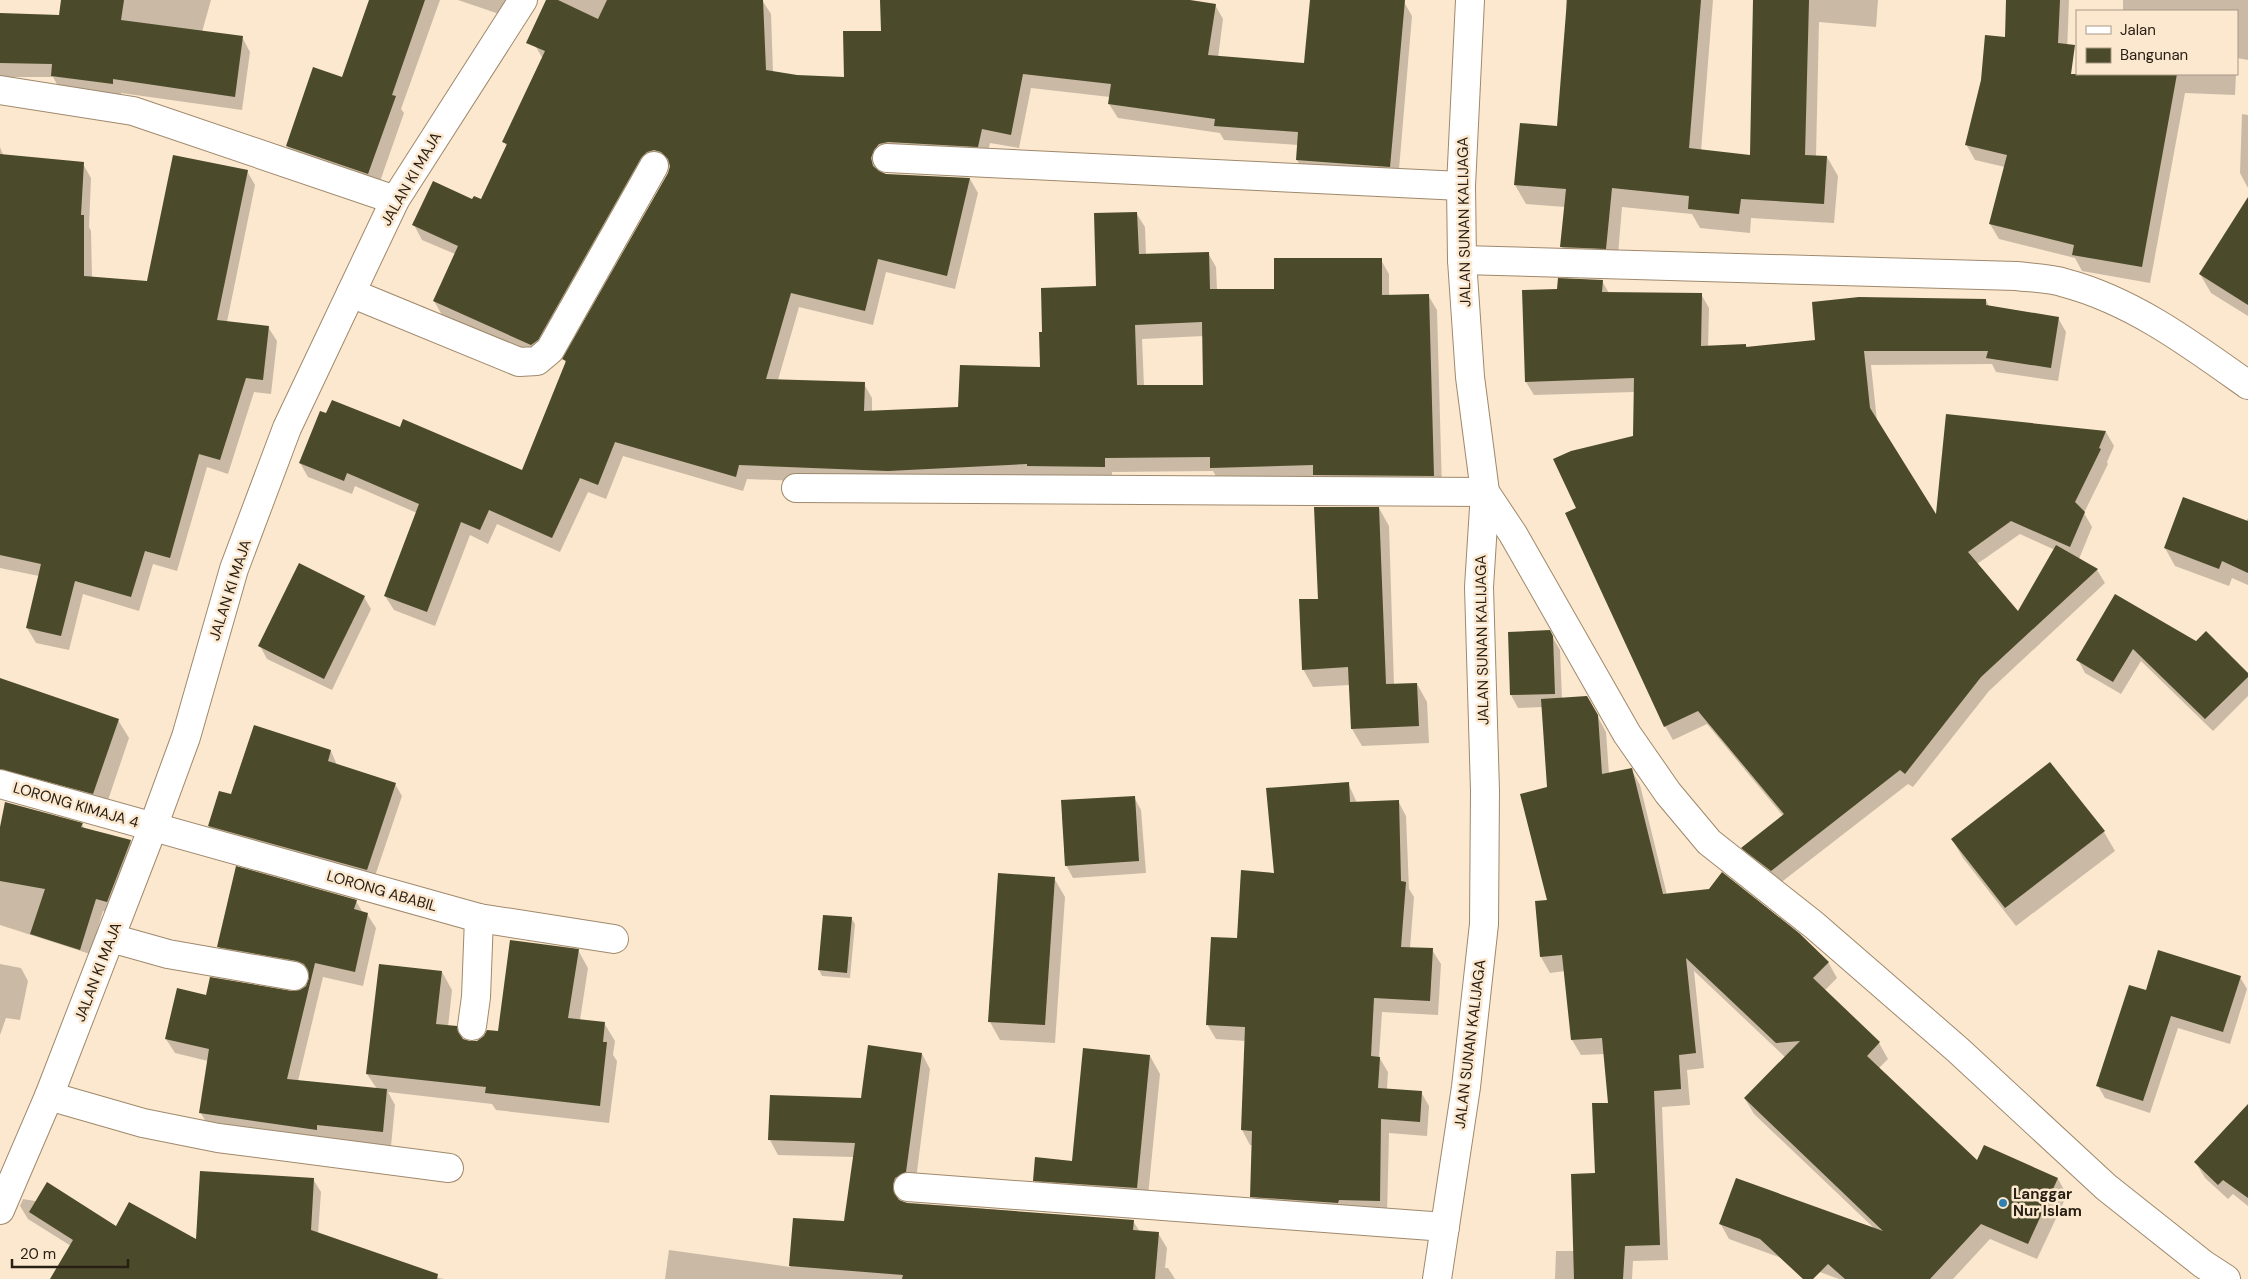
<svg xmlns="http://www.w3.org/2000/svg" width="2248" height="1279" viewBox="0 0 2248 1279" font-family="'DM Sans',sans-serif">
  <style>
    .shadow { fill: #0003; fill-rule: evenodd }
    .building { fill: #4b4a2a; fill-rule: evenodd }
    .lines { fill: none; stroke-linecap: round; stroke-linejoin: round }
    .minor-casing { stroke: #9f896c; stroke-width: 30 }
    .tertiary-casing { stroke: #9f896c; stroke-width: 30 }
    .minor { stroke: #fff; stroke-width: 28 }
    .tertiary { stroke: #fff; stroke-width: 28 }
    .poi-dot { fill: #3280b3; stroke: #fce8cf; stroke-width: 2 }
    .labels { text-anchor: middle; stroke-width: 5; stroke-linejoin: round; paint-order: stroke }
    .street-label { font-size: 15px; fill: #292015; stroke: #fce8cf }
    .poi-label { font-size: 15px; font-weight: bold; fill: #292015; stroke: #fce8cf; text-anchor: start }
  </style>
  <rect width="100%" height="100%" fill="#fce8cf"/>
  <g class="shadow">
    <polygon points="62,0 211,0 202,32 242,37 250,52 242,110 121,93 121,98 60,90 53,77 0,77 0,15 60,16"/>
    <polygon points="370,0 440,0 401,109 404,113 377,190 296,162 287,146 342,79"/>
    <polygon points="458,0 514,0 508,17"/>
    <path d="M 558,0 L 762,0 L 771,14 L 773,72 L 796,76 L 845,78 L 882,32 L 881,0 L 1180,0 L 1215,5 L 1223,19 L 1218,58 L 1305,65 L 1311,0 L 1404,2 L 1412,16 L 1398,181 L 1305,174 L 1297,160 L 1298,145 L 1224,140 L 1220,133 L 1118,118 L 1109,104 L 1110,97 L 1031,88 L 1019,148 L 990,143 L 986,161 L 881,165 L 879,172 L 886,175 L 970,179 L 978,193 L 955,289 L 886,272 L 873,325 L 799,307 L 778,380 L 864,384 L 872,398 L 872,412 L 959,409 L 1041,368 L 1043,333 L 1098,288 L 1136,213 L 1145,227 L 1146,255 L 1208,253 L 1216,267 L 1217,290 L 1275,290 L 1381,260 L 1389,274 L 1389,296 L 1428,295 L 1437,310 L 1442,490 L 1219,482 L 1213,471 L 1112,472 L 1112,481 L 897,485 L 747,479 L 743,491 L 623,456 L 606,499 L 588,492 L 560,552 L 497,524 L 488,544 L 470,535 L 435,626 L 394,610 L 385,596 L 417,513 L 355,486 L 352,494 L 308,477 L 300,463 L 400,428 L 523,472 L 566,364 L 564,359 L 669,174 L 671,167 L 663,164 L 540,359 L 442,315 L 434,301 L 455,254 L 422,240 L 414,225 L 473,201 L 482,201 L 507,147 L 504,142 L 543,59 L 536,47 ZM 1204,336 L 1204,386 L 1144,386 L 1142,339 Z"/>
    <polygon points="1566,0 1713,0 1701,151 1751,156 1754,0 1878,0 1876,27 1819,22 1816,156 1827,157 1838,176 1834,223 1751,218 1750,233 1700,228 1692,214 1622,207 1617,267 1573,266 1562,247 1565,207 1526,204 1515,185 1558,127 1567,22"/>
    <polygon points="2007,0 2069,0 2062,184 2090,186 2107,74 2236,74 2235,95 2185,93 2150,283 2082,271 2075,258 1999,239 1990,224 2005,167 1975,160 1966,144 2006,38"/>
    <polygon points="2123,0 2248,0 2248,60 2237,58 2237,64 2237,11 2123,11"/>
    <polygon points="2242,114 2248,115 2248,188 2240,173"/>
    <polygon points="0,147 3,155 83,164 91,178 89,227 91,231 92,278 148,283 247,171 255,185 227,322 268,327 277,341 271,394 254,392 228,474 207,467 177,571 153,564 139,611 83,594 69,650 36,643 27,628 39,576 0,568"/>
    <polygon points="2248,199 2248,316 2211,293 2200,274"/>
    <path d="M 1602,281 L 1609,293 L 1701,294 L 1709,308 L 1708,347 L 1746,345 L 1747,348 L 1817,342 L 1986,300 L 1989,306 L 2058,318 L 2066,332 L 2058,381 L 1996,372 L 1992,364 L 1871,365 L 1877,421 L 1937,517 L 2106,432 L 2114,446 L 2107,462 L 2108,464 L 2084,513 L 2092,527 L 2079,559 L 2097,570 L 2105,583 L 1989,691 L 1913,787 L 1908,784 L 1779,884 L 1751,862 L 1743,848 L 1783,816 L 1707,724 L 1673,740 L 1665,726 L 1577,509 L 1634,437 L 1635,392 L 1534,395 L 1526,382 L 1558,290 ZM 2020,534 L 2055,550 L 2018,613 L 1977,564 Z"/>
    <polygon points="1379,508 1389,526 1394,685 1417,684 1427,702 1429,743 1362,746 1352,729 1350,685 1313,687 1303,669 1319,600"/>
    <polygon points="2248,518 2248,585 2232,578 2229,586 2175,566 2165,548 2246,522"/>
    <polygon points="2116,596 2248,674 2248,696 2213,731 2141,661 2121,694 2085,673 2078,660"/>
    <polygon points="364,597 371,609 332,690 267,659 260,646"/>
    <polygon points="1549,631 1560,650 1562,699 1587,697 1606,732 1609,774 1631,769 1640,785 1667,895 1828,962 1837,978 1824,991 1879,1043 1888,1059 1878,1069 1978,1162 1985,1147 2058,1179 2067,1195 2037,1259 1990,1239 1953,1279 1839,1279 1729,1239 1720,1223 1876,1230 1754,1114 1745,1099 1785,1057 1694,971 1704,1068 1687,1070 1690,1105 1662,1107 1668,1260 1633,1261 1632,1279 1555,1279 1556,1251 1575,1251 1596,1174 1609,1104 1605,1054 1581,1055 1572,1040 1565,971 1550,973 1541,957 1536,902 1548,901 1548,788 1543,707 1518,708 1511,695"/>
    <polygon points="118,720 129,738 104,812 0,774 0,745"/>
    <polygon points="331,751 337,765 395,784 402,796 373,882 216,838 209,826 231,796"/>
    <polygon points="2050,763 2104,832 2115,851 2016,926 1963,858 1952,839"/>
    <polygon points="1348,783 1357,803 1398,801 1406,816 1409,889 1414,897 1410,948 1432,950 1441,964 1438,1015 1382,1012 1379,1057 1388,1072 1387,1089 1421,1092 1429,1106 1427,1136 1389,1133 1387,1215 1259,1211 1251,1196 1253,1145 1250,1145 1242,1130 1246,1041 1216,1039 1207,1024 1238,940 1275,874"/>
    <polygon points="1134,797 1141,810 1146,873 1073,878 1066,865"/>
    <polygon points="82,824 85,830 130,841 137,854 114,914 103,911 90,954 0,925 0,829"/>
    <polygon points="1054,878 1065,897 1055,1043 1000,1040 990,1022"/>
    <polygon points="356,901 363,913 367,914 376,928 363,986 323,977 298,1081 377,1089 367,1074 442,972 452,990 448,1027 456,1027 463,1040 470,1043 479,1041 487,1031 499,1032 578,950 588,968 580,1020 604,1023 615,1041 613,1055 617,1061 609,1123 496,1110 492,1104 388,1092 395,1105 391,1146 209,1128 201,1113 208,1061 175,1053 166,1039 207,996 300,992 307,987 311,977 227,961 219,947"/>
    <polygon points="824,916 851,918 855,924 850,978 822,976 819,970"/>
    <polygon points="0,964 21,968 28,981 20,1020 6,1018 0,1035"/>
    <polygon points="2240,977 2247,989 2230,1044 2178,1028 2150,1113 2105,1098 2098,1086 2146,992"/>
    <polygon points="922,1054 930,1069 915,1187 904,1193 900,1202 1133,1221 1140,1232 1158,1233 1167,1248 1165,1268 1168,1268 1175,1279 665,1279 669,1250 790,1267 794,1219 845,1223 854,1157 778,1155 770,1140 862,1100"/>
    <polygon points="1150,1056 1160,1074 1147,1206 1044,1198 1034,1180 1073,1162"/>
    <polygon points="2248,1107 2248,1206 2233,1194 2228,1199 2205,1178 2196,1163"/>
    <polygon points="313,1179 321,1192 318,1234 418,1273 444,1279 52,1279 71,1246 28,1219 20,1206 23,1199 89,1210 117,1227 197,1241"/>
  </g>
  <g class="building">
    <polygon points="61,0 124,0 121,20 243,36 235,97 113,79 113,84 51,76 52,64 0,63 0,13 59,15"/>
    <polygon points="369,0 425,0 392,95 396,96 368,174 286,146 313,67 342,77"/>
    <path d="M 546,0 L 558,0 L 598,19 L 607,0 L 763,0 L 766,70 L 797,75 L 844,77 L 843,31 L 881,31 L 880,0 L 1190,0 L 1216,4 L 1208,55 L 1304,63 L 1310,0 L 1405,0 L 1390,167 L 1296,160 L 1298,132 L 1214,126 L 1215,119 L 1108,104 L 1111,84 L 1023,74 L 1011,135 L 982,129 L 978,147 L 888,142 L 879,144 L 874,150 L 871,158 L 873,166 L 879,171 L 886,174 L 970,178 L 947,276 L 878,259 L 865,311 L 791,293 L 766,379 L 865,382 L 864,411 L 958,407 L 960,365 L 1040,367 L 1039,332 L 1042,332 L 1041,288 L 1096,286 L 1094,213 L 1137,212 L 1139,254 L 1209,252 L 1210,289 L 1274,289 L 1274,258 L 1382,258 L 1382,295 L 1429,294 L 1434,476 L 1313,475 L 1313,465 L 1210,468 L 1210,457 L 1105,458 L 1105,467 L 1027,466 L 1027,464 L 888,471 L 739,465 L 736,477 L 615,442 L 598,485 L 580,478 L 552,538 L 489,510 L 480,530 L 461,522 L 427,612 L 384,596 L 419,504 L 347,473 L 344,481 L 299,463 L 320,411 L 326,413 L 332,400 L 400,427 L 403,419 L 522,470 L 566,361 L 562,359 L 668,173 L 670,166 L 668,159 L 661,152 L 654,150 L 647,152 L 641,158 L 538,340 L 531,345 L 433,301 L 458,246 L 412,225 L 433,181 L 472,199 L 474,196 L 481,199 L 507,144 L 502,142 L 545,51 L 526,43 ZM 1202,322 L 1203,385 L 1137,385 L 1135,325 Z"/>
    <polygon points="1567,0 1701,0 1689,148 1750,155 1753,0 1809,0 1805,155 1827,156 1824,204 1741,199 1739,214 1688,209 1689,196 1612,188 1606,249 1560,247 1566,189 1514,185 1520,123 1557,126"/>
    <polygon points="2006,0 2060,0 2058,43 2075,45 2071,74 2177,74 2142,267 2072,255 2074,245 1989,224 2007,155 1965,145 1981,80 1985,35 2005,37"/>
    <polygon points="0,154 84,162 81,215 84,215 84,276 147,281 173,155 248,170 217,320 269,326 263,380 246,378 220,460 199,454 170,558 145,551 131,597 75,581 61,636 26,628 41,564 0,555"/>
    <polygon points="2248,197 2248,305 2199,274"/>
    <polygon points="1558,278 1603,280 1602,292 1702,293 1701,346 1746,344 1746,347 1815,340 1812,302 1859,297 1986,299 1986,305 2059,317 2051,368 1986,358 1988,351 1864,351 1870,408 1936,514 1946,414 2106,431 2099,448 2101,449 2075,502 2085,512 2070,547 2011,521 1968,552 2018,611 2056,545 2098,569 1981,677 1905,774 1900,770 1771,871 1741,848 1784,814 1698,711 1664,727 1565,513 1576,508 1553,459 1571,451 1633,436 1634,378 1525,382 1522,290 1557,289"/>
    <polygon points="2183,497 2248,521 2248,573 2222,561 2219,569 2164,548"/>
    <polygon points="1314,507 1379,507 1386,684 1417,683 1419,726 1351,729 1348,667 1302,670 1299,599 1318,599"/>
    <polygon points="299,563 365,596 324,679 258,646"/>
    <polygon points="2115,594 2196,641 2206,631 2248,673 2248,677 2205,719 2133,649 2113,682 2076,660"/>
    <polygon points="1550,630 1553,636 1555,694 1510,695 1508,632"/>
    <polygon points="0,678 119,719 93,794 0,769"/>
    <polygon points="1587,696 1598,715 1602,774 1632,768 1663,894 1709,889 1722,872 1799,933 1829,962 1813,978 1880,1042 1867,1056 1977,1160 1984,1145 2058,1178 2028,1244 1981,1224 1930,1279 1845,1279 1828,1264 1813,1279 1803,1279 1760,1239 1719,1224 1736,1178 1883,1231 1744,1098 1800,1041 1776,1043 1686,958 1696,1053 1679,1055 1681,1089 1654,1091 1660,1245 1625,1246 1623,1279 1574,1279 1571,1174 1595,1173 1592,1103 1608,1103 1602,1038 1571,1040 1562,955 1540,957 1535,901 1547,900 1520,794 1547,787 1541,699"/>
    <polygon points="254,725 331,750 328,761 396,783 367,870 208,826 219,791 231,794"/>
    <polygon points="2050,762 2105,831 2005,908 1951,839"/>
    <polygon points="1349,782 1350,802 1399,800 1401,881 1406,882 1401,947 1433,948 1430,1001 1374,998 1371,1056 1380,1057 1378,1088 1422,1091 1420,1122 1381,1119 1380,1201 1339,1200 1338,1203 1250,1197 1252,1131 1241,1130 1245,1027 1206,1025 1211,937 1237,938 1241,870 1274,873 1266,788"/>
    <polygon points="1135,796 1139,861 1065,866 1061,800"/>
    <polygon points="5,802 83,823 81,827 131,840 107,902 96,899 80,950 30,934 45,889 0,881 0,827"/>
    <polygon points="236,866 357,900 354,909 368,913 355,972 315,963 287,1079 387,1089 383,1132 317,1125 317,1130 199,1113 209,1049 165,1039 177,988 206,995 210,977 292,991 300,990 306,986 309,978 308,970 304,964 297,961 217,947"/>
    <polygon points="998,873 1055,877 1045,1025 988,1022"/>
    <polygon points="823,915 852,917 847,973 818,970"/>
    <polygon points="510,940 579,949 568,1018 605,1022 603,1042 607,1042 600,1106 485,1093 486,1087 366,1074 379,964 442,971 436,1024 457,1026 458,1032 463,1039 470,1041 477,1041 484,1036 487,1030 498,1031"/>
    <polygon points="2158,950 2241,976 2223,1032 2171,1016 2143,1101 2096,1086 2129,985 2146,990"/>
    <polygon points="868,1045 922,1053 906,1172 895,1178 893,1185 894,1193 899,1200 907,1203 1134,1220 1133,1230 1159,1232 1155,1279 902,1279 903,1275 789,1266 793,1218 844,1221 855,1143 768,1140 770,1095 861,1098"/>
    <polygon points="1083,1048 1150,1055 1137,1188 1033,1181 1035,1157 1072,1161"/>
    <polygon points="2248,1104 2248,1198 2223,1180 2218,1185 2194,1162"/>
    <polygon points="200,1171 314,1178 311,1230 438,1274 437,1279 50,1279 73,1240 29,1212 47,1182 116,1226 129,1202 196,1239"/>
  </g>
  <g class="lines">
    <defs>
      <g id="minor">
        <polyline points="0,90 133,111 395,200"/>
        <polyline points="887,158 1461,186"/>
        <path d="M 1462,260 L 2016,276 C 2032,278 2050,278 2065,283 C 2133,301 2192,345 2248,385"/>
        <polyline points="351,293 519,362 537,361 550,350 654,166"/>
        <polyline points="796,488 1485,492 1513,534 1627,734 1668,793 1709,842 1814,925 1958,1050 2106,1187 2203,1264 2226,1279"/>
        <polyline points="0,784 479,918 614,939"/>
        <polyline points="111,938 168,954 294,976"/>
        <polyline points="472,1026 476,997 479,918"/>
        <polyline points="49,1096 143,1123 218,1138 449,1168"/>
        <polyline points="908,1187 1445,1227"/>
      </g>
      <g id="tertiary">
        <polyline points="0,1210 49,1096 153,827 186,737 234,569 287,428 395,200 523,0"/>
        <polyline points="1437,1279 1466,1087 1484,924 1485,791 1479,587 1485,492 1470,377 1462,260 1461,186 1470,0"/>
      </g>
    </defs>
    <use href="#minor" class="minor-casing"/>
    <use href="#tertiary" class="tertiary-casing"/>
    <use href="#minor" class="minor"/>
    <use href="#tertiary" class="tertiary"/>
  </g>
  <circle class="poi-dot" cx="2003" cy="1203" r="5"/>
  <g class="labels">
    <g class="street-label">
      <text transform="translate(411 179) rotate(-60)" y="5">JALAN KI MAJA</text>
      <text transform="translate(1464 222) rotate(-91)" y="5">JALAN SUNAN KALIJAGA</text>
      <text transform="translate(230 590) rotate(-72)" y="5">JALAN KI MAJA</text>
      <text transform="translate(1482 640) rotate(-91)" y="5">JALAN SUNAN KALIJAGA</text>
      <text transform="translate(76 805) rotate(16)" y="5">LORONG KIMAJA 4</text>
      <text transform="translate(382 891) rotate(16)" y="5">LORONG ABABIL</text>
      <text transform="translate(98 972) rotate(-69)" y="5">JALAN KI MAJA</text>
      <text transform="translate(1470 1044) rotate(-83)" y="5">JALAN SUNAN KALIJAGA</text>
    </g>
    <g class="poi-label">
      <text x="2013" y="1199">Langgar<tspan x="2013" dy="17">Nur Islam</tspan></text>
    </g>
  </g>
  <rect x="2076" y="10" width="162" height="65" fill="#fce8cf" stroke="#a89885"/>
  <rect x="2086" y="26" width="25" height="8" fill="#ffffff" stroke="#a89885"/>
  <text x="2120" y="35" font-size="15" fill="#292015">Jalan</text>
  <rect x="2086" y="48" width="25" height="15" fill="#4b4a2a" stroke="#a89885"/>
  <text x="2120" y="60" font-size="15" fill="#292015">Bangunan</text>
  <path d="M12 1259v8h116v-8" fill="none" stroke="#292015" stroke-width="2.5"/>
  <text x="20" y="1259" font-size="15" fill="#292015" stroke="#fce8cf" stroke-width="4" paint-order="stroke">20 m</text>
</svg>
